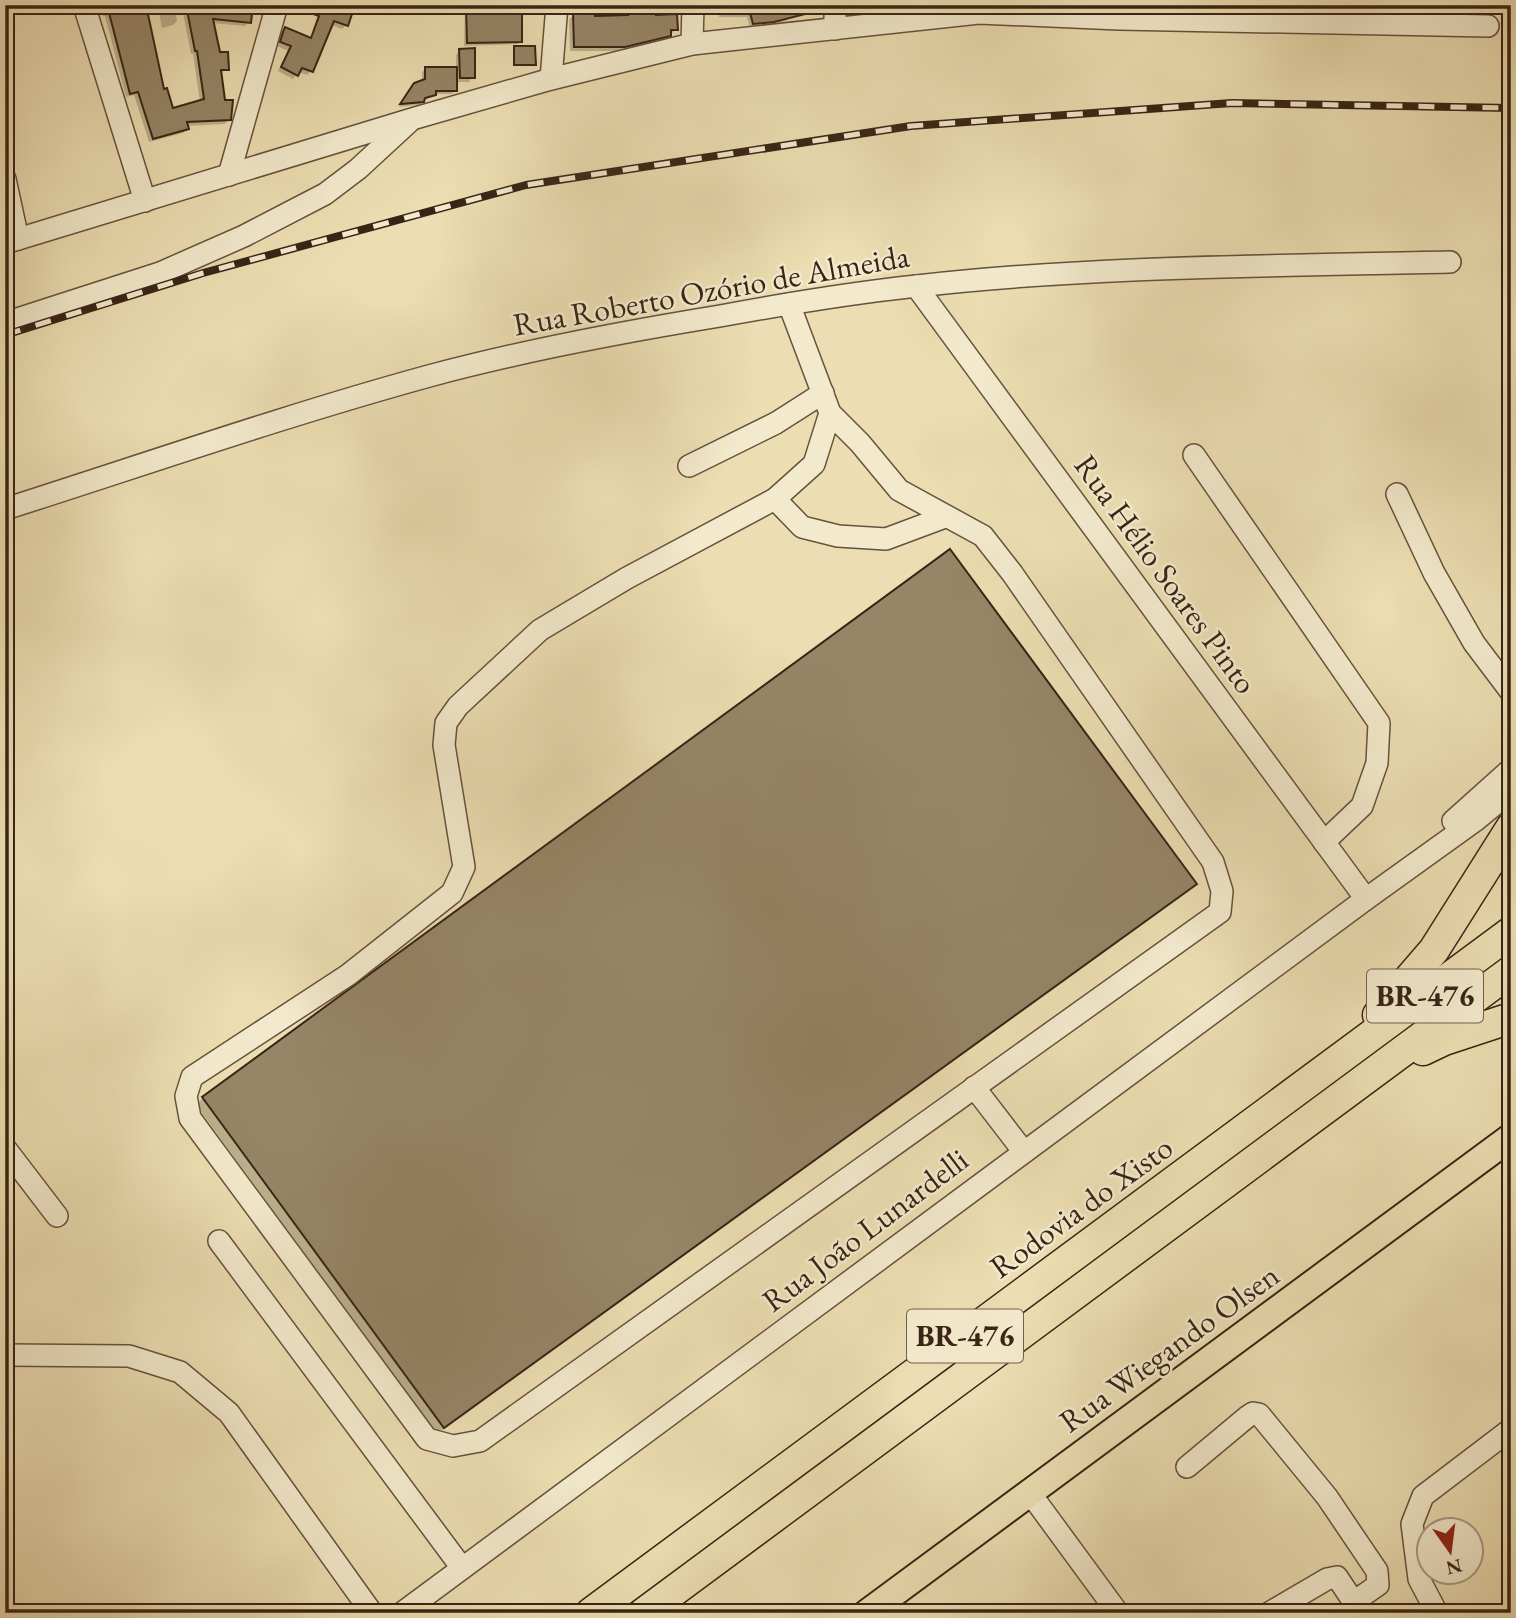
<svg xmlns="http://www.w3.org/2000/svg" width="1516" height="1618" viewBox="0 0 1516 1618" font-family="'EB Garamond',serif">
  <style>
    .shadow { fill: #0003 }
    .building { fill: #968567; stroke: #382416; stroke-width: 2 }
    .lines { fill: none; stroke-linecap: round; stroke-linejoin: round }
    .minor-casing { stroke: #65523d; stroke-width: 24 }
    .major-casing { stroke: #382416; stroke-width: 30 }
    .highway-casing { stroke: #382416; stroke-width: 33 }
    .minor { stroke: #f3eacd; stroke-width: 21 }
    .major { stroke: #ecdeb2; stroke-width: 26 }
    .highway { stroke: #ecdeb2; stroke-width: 30 }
    .rail-casing { stroke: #382416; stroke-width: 8 }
    .rail { stroke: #f3eacd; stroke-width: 5; stroke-dasharray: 16; stroke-linecap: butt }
    .labels { text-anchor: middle; stroke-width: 5; stroke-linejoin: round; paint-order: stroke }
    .shield { fill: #f3eacd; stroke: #705f4d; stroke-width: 2 }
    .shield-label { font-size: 30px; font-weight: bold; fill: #382416 }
    .street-label { font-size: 32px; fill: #382416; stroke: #f3eacd }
  </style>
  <rect width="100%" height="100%" fill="#ecdeb2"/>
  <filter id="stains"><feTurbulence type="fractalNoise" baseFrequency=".00286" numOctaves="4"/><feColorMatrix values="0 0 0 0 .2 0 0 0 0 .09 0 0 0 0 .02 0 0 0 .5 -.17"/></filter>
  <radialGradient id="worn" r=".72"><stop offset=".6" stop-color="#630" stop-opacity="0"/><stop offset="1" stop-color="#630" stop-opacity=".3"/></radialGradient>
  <g class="shadow">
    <polygon points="99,5 122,5 171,110 200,102 193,54 191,54 182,8 185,5 251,5 249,22 245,26 212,23 219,54 227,69 220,73 224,102 229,119 225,124 186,126 187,129 183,133 149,142 134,95 126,97 105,16 103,16"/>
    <polygon points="150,5 174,5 177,21 173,25 162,28 159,13 152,14"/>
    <polygon points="321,5 346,25 342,29 331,25 311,71 307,75 298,72 293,79 278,71 288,51 277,46 281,33 285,29 310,39"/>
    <polygon points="465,5 520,5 521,41 517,44 464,46"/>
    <polygon points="599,5 657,5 658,17 676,29 665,40 619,51 570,51 569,19 574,15 599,14"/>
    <polygon points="720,5 786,5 789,17 785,21 750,27 747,17 719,17"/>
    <polygon points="1341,5 1378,5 1378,6 1374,10 1341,11"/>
    <polygon points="1417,5 1492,5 1492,10 1487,14 1468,15 1468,12 1417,13"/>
    <polygon points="514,48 534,64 513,66"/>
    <polygon points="460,50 473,77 469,82 455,82 455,90 452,94 435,94 419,105 399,107 411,89 422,82 422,72 425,69 456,68 456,55"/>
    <polygon points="1195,884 436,1434 196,1105 203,1098"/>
  </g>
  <g class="building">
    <polygon points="107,5 124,5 125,10 146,5 164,89 167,88 173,108 204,99 197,51 195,51 186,5 253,5 251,23 213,19 220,52 228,52 229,70 221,70 225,100 233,100 231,120 187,122 189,129 153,139 138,92 130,94"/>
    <polygon points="296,5 355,5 348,26 334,21 313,72 302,68 298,76 281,67 291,46 280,42 283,32 285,27 311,38 319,16 296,8"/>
    <polygon points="466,5 522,5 522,42 467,43"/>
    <polygon points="627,5 656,5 656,15 677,14 678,30 671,30 671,36 625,47 574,47 573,13 595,12 595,16 628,15"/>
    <polygon points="748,5 817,5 817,11 774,22 753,24"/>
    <polygon points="514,46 535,46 536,65 514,65"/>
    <polygon points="475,48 475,78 460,78 459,49"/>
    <polygon points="425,67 457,67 457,91 436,91 436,95 425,98 424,102 400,104 414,83 425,79"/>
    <polygon points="950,549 1197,884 444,1428 202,1097"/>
  </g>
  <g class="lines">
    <defs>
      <g id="minor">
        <polyline points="84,5 145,201"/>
        <polyline points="835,29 835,5"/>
        <polyline points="692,44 693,5"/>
        <polyline points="551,79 557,5"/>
        <polyline points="229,175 277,5"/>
        <polyline points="5,179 18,239"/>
        <polyline points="5,243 412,119 551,79 692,44 979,13 1119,19 1488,26"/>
        <polyline points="916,286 1366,899"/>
        <polyline points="789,304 830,413 860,443 899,490 983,536 1012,573 1213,862 1222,891 1220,912 480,1441 453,1446 427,1439 190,1118 186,1096 192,1077 348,975 452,893 464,867 444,745 446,723 458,706 540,630 627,578 775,499 814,464 830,413"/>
        <polyline points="5,323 160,273 244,236 325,194 358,169 409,122"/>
        <polyline points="1194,455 1379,723 1377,763 1362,806 1324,842"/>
        <polyline points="689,466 776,423 823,393"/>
        <polyline points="1397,494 1434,573 1474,643 1511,692"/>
        <polyline points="775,499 802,527 838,536 886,539 945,517"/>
        <path d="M 5,509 C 146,464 287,415 429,376 C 525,350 622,332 720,316 C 785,304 851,293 917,286 C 1094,266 1273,266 1450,262"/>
        <polyline points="1453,821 1511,769"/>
        <polyline points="974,1087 1024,1152"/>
        <polyline points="5,1148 57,1216"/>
        <polyline points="219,1241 462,1568"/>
        <polyline points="5,1355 129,1356 180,1372 229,1413 372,1613"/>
        <polyline points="1187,1467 1247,1417 1253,1413 1259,1414 1327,1497 1377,1571 1378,1585 1355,1601"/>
        <polyline points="1030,1493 1118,1613"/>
        <polyline points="402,1613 1366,899 1476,820 1511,791"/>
        <polyline points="1269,1613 1327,1579 1337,1577 1361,1613"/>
        <polyline points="1437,1613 1419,1579 1412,1524 1423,1496 1511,1429"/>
      </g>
      <polyline id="major" points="867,1613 1511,1137"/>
      <g id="highway">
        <polyline points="1378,1015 1434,950 1511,828"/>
        <polyline points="1423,1050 1444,1040 1511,1018"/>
        <polyline points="591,1613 1511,932"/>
        <polyline points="644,1613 1511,971"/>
      </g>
    </defs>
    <use href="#minor" class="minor-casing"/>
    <use href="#major" class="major-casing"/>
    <use href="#highway" class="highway-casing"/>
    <use href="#minor" class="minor"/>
    <use href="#major" class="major"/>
    <use href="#highway" class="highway"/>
    <defs>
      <polyline id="rail" points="5,335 203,273 526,185 911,126 1232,103 1511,108"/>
    </defs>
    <use href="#rail" class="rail-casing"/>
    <use href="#rail" class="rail"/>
  </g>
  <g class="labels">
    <g class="shield">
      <rect x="1367" y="969.5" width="116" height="53" rx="5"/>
      <rect x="907" y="1309.5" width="116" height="53" rx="5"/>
    </g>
    <g class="shield-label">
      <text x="1425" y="1006">BR-476</text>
      <text x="965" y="1346">BR-476</text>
    </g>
    <g class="street-label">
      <text transform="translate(711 290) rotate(-10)" y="11">Rua Roberto Ozório de Almeida</text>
      <text transform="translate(1166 574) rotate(54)" y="11">Rua Hélio Soares Pinto</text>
      <text transform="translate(1081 1207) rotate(-36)" y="11">Rodovia do Xisto</text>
      <text transform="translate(865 1230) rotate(-37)" y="11">Rua João Lunardelli</text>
      <text transform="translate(1169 1348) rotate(-36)" y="11">Rua Wiegando Olsen</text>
    </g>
  </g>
  <rect width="1516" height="1618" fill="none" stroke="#ecdeb2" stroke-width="28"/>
  <rect x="7" y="7" width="1502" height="1604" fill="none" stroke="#382416" stroke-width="3.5"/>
  <rect x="14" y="14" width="1488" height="1590" fill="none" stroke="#382416" stroke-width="2"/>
  <g transform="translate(1450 1551) rotate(166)"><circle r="33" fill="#f3eacd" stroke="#a89b84" stroke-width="2"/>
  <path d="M0-5L12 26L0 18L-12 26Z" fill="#8f2418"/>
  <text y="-10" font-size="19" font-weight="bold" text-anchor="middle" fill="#382416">N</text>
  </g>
  <rect width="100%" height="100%" filter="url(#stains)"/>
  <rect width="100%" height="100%" fill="url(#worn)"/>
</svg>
